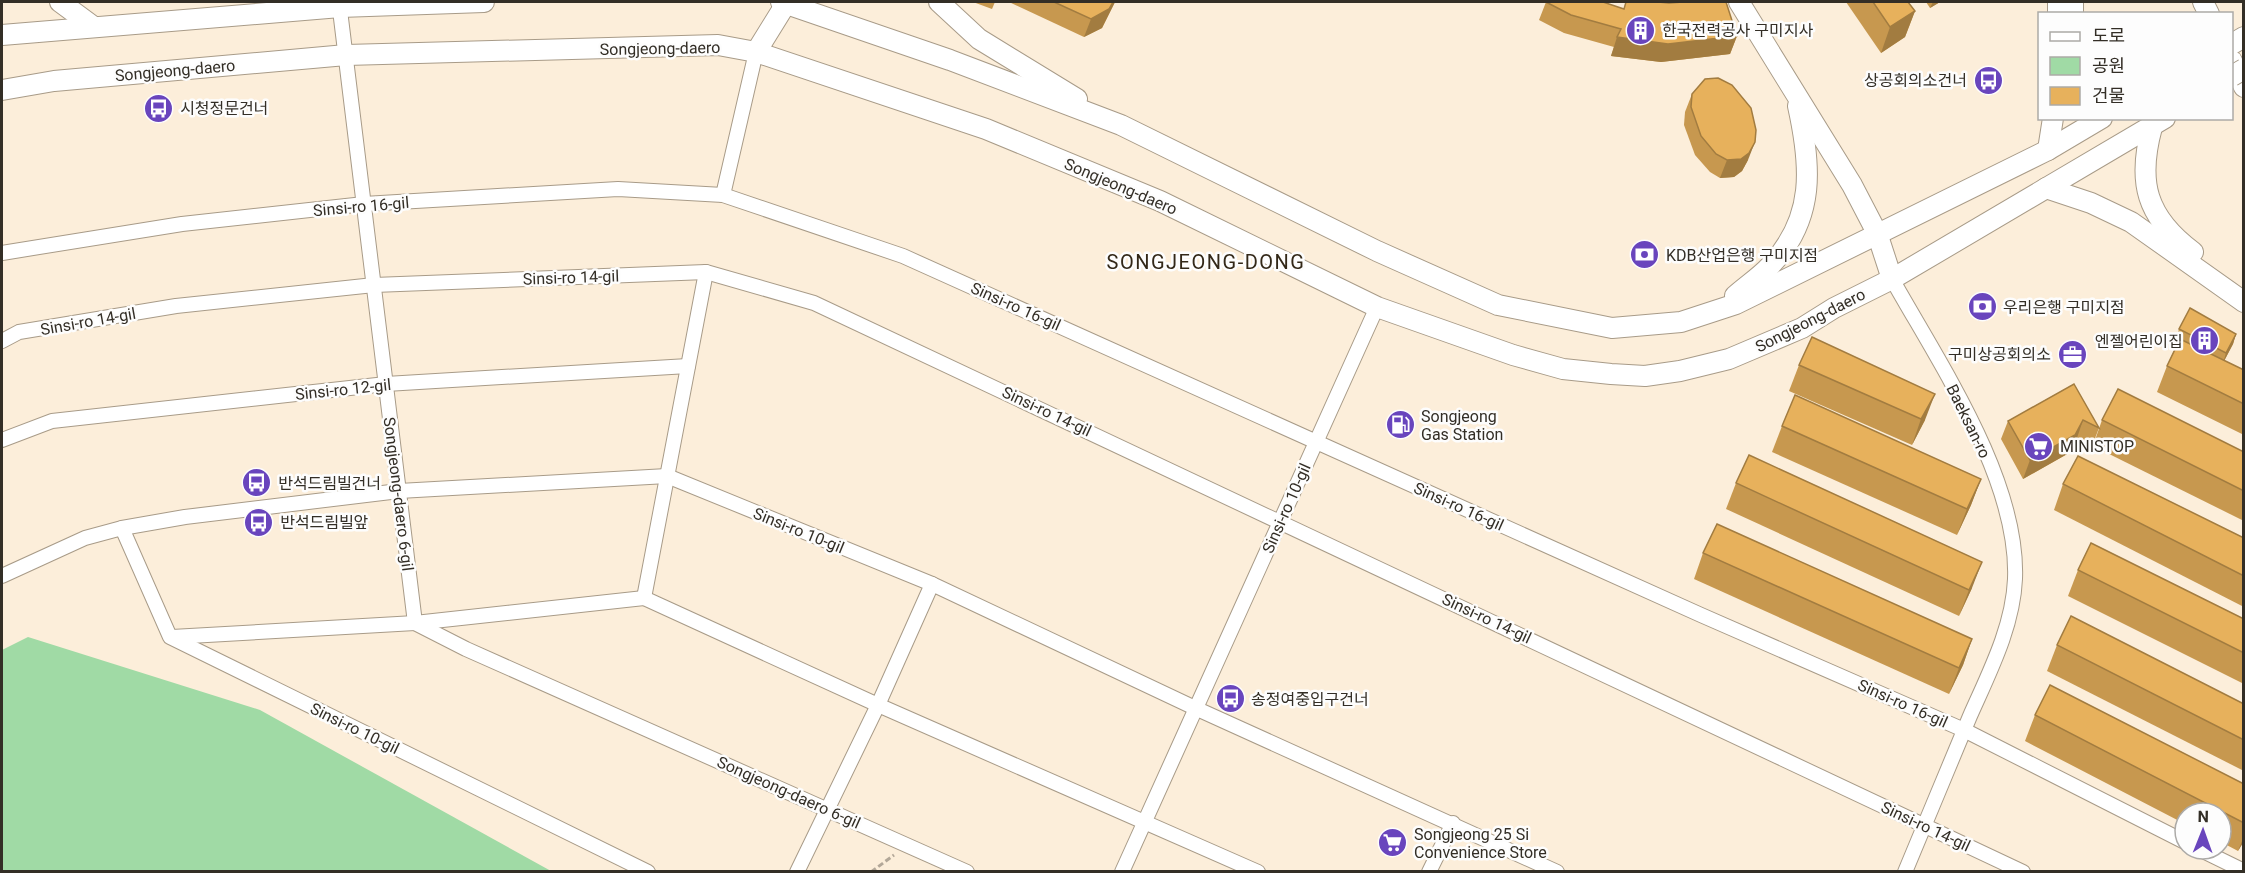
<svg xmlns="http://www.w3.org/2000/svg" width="2245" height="873" viewBox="0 0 2245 873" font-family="Roboto,'Noto Sans KR',sans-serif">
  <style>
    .green { fill: #a0daa5 }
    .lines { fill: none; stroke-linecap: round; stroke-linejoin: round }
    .street-casing { stroke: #a89b88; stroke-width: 16 }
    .secondary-casing { stroke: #a89b88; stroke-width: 22 }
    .path { stroke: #b2a798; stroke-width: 3; stroke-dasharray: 6 3; stroke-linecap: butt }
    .street { stroke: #fff; stroke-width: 14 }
    .secondary { stroke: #fff; stroke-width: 20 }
    .secondary-bridge-casing { stroke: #a89b88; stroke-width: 22; stroke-linecap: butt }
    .secondary-bridge { stroke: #fff; stroke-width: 20 }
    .wall { fill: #c7984f }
    .shaded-wall { fill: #a27c40 }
    .building { fill: #e7b15c; stroke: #a27c40; stroke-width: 1.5 }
    .labels { text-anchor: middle; stroke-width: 5; stroke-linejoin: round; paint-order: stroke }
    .poi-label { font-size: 16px; fill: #332e26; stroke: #fdfdfd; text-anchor: start }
    .street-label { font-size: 16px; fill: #332e26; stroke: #fdfdfd }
    .quarter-label { font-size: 20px; letter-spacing: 1.5px; fill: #332818; stroke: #fdfdfd }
  </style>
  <rect width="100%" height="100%" fill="#fceeda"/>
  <polygon class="green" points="28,637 260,710 551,871 2,871 2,650"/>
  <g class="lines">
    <defs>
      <g id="street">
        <polyline points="339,2 415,623 466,649 967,872"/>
        <polyline points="723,195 756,52"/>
        <polyline points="2,253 182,224 364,204 618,189 723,195 903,256 1701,615 1964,730 2185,842"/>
        <path d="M 1892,279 C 1939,363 2019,480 2015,579 C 2013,627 1989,673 1970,716 C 1948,768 1927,820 1905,872"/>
        <polyline points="2,341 19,332 176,306 374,285 706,272 814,303 2023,872"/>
        <polyline points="2,440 52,421 386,384 688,366"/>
        <polyline points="122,528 170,637 648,872"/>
        <polyline points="2,576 85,538 122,528 185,517 399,491 667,476 932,584 1195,708 1557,872"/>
        <polyline points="644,598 878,705 1258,872"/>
        <polyline points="644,598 706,272"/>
        <polyline points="172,637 415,623 644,598"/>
        <polyline points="2199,849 2244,871"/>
        <polyline points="797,872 878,705 932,584"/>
        <polyline points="1122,872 1377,307"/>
        <polyline points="1429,872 1453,823"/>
      </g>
      <g id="secondary">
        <polyline points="60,2 94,27"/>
        <polyline points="781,2 950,60 1121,125 1377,251 1498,305 1612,328 1681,322 1736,304 2048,150 2102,118"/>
        <polyline points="939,2 979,39 1077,99"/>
        <polyline points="1739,2 1852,185 1877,233 1892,279"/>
        <polyline points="2058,2 2058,14"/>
        <polyline points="2073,2 2073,14"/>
        <polyline points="2203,2 2209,14"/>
        <polyline points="2,35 340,7 484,2"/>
        <polyline points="2232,44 2244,37"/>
        <polyline points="756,52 787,2"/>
        <polyline points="2232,61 2244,87"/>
        <polyline points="2,90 54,81 346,55 718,45 756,52 986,129 1160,201 1377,307 1513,355 1563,369 1611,374 1645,376 1680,371 1729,359 1802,328 1834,308 1892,279 2165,118"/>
        <path d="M 2152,127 C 2137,182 2146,217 2193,252"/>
        <polyline points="2048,150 2053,118"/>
        <polyline points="2046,188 2091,203 2131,222 2244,302"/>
        <path d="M 1735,296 C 1746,286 1760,277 1770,266 C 1816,218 1811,165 1798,106"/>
      </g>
    </defs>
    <use href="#street" class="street-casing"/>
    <use href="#secondary" class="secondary-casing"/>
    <polyline class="path" points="871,872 894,855"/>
    <use href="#street" class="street"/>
    <use href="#secondary" class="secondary"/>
    <defs>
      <polyline id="secondary-bridge" points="2232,76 2244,69"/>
    </defs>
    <use href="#secondary-bridge" class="secondary-bridge-casing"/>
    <use href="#secondary-bridge" class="secondary-bridge"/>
  </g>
  <g class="wall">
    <polygon points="973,2 995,2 992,9"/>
    <polygon points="1009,2 1115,2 1102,28 1084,37"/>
    <polygon points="1546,2 1623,9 1737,36 1730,54 1661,62 1611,56 1614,47 1564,33 1539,20"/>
    <polygon points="1846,2 1908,2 1915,11 1905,37 1881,53"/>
    <polygon points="1926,2 1940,2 1930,8"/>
    <polygon points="1692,94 1748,160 1742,171 1734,177 1720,178 1710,172 1695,155 1684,125 1685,112"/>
    <polygon points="2179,329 2236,334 2233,344 2224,361 2244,370 2244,435 2157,392 2167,366 2179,340 2176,339"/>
    <polygon points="1799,365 1925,420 1912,445 1789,391"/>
    <polygon points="2074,384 2099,428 2092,446 2077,438 2069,453 2023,479 2001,439 2008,421"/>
    <polygon points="2102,420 2244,452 2244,521 2093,446"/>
    <polygon points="1782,426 1981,479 1971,505 1957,535 1772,452"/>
    <polygon points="1736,483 1972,588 1959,616 1726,509"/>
    <polygon points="2063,484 2244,538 2244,607 2054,510"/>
    <polygon points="1703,553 1972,639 1963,665 1949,694 1694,579"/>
    <polygon points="2078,570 2244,619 2244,684 2068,596"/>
    <polygon points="2057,645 2244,704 2244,771 2047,671"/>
    <polygon points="2035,715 2244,784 2244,841 2238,851 2221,842 2221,813 2185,813 2185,824 2025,741"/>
  </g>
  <g class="shaded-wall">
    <polygon points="1113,2 1115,2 1102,28 1084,37 1091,19"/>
    <polygon points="1933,2 1940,2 1930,8"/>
    <polygon points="1915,11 1905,37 1881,53 1890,27"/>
    <polygon points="1737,36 1730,54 1661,62 1611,56 1617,37"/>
    <polygon points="1755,142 1748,160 1742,171 1734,177 1720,178 1727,160"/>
    <polygon points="2236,334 2233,344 2223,363 2226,353"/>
    <polygon points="1935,394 1925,420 1912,445 1921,419"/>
    <polygon points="2083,420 2077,438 2069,453 2023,479 2030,460"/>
    <polygon points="1981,479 1971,505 1957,535 1967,509"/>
    <polygon points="1982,562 1972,588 1959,616 1969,590"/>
    <polygon points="1972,639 1963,665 1949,694 1959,668"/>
    <polygon points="2244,836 2244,841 2238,851"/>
  </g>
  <g class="building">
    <polygon points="1054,2 1113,2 1109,9 1091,19"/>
    <polygon points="1546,2 1603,2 1624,9 1626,2 1658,2 1669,3 1683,2 1726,2 1737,36 1668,44 1617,37 1621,29 1571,15"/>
    <polygon points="1873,2 1908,2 1915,11 1890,27"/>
    <polygon points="1718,78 1732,85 1751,108 1756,130 1755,142 1749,153 1741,159 1727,160 1716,154 1701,136 1691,107 1692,94 1705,79"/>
    <polygon points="2190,308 2236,334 2226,353 2179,329"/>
    <polygon points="1812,337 1935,394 1921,419 1799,365"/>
    <polygon points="2180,339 2244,370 2244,404 2167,366"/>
    <polygon points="2074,384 2099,428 2083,420 2075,435 2030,460 2008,421"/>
    <polygon points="2118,389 2244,452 2244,491 2102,420"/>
    <polygon points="1795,395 1981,479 1967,509 1782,426"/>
    <polygon points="1749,455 1982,562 1969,590 1736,483"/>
    <polygon points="2078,456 2244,538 2244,576 2063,484"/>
    <polygon points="1717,524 1972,639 1959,668 1703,553"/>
    <polygon points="2091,543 2244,619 2244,653 2078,570"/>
    <polygon points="2071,616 2244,704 2244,740 2057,645"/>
    <polygon points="2050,685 2244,784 2244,823 2035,715"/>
  </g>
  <defs>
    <symbol id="building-disc" viewBox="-11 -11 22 22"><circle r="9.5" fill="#6945bd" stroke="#fdfdfd"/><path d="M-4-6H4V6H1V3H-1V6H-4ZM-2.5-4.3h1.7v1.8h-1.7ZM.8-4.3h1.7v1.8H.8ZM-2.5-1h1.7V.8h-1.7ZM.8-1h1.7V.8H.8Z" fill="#fff"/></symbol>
    <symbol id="bus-disc" viewBox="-11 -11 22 22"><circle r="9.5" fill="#6945bd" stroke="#fdfdfd"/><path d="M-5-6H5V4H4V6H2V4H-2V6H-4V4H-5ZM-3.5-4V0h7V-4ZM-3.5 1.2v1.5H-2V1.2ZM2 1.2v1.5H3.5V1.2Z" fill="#fff"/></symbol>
    <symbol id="bank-disc" viewBox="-11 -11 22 22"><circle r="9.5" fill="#6945bd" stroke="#fdfdfd"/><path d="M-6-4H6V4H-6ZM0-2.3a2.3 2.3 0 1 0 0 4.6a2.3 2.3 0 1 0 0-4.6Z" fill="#fff"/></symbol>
    <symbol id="office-disc" viewBox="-11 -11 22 22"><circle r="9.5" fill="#6945bd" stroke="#fdfdfd"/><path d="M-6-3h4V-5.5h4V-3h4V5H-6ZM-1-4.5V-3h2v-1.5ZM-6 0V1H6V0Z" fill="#fff"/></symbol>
    <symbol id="fuel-disc" viewBox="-11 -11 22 22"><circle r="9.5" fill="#6945bd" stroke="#fdfdfd"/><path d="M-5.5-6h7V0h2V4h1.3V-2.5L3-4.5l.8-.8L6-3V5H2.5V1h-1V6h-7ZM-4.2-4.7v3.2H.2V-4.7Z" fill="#fff"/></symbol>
    <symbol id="supermarket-disc" viewBox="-11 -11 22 22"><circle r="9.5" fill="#6945bd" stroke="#fdfdfd"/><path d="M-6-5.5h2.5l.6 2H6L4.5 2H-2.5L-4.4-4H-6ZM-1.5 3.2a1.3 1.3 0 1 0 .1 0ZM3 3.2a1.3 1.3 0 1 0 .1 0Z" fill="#fff"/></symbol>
  </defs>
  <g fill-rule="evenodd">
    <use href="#building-disc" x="1624" y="14" width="33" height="33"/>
    <use href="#bus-disc" x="1972" y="64" width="33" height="33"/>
    <use href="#bus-disc" x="142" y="92" width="33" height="33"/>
    <use href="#bank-disc" x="1628" y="238" width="33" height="33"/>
    <use href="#bank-disc" x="1966" y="290" width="33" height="33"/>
    <use href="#building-disc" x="2188" y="324" width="33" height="33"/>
    <use href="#office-disc" x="2056" y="338" width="33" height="33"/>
    <use href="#fuel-disc" x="1384" y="408" width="33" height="33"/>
    <use href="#supermarket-disc" x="2022" y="430" width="33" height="33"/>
    <use href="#bus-disc" x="240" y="466" width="33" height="33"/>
    <use href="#bus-disc" x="242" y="506" width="33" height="33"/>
    <use href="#bus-disc" x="1214" y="682" width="33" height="33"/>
    <use href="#supermarket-disc" x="1376" y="826" width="33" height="33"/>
  </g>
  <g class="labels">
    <g class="poi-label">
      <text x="1662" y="36">한국전력공사 구미지사</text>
      <text x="1967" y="86" text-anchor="end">상공회의소건너</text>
      <text x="180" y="114">시청정문건너</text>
      <text x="1666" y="261">KDB산업은행 구미지점</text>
      <text x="2003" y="313">우리은행 구미지점</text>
      <text x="2183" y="347" text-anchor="end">엔젤어린이집</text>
      <text x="2051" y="360" text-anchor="end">구미상공회의소</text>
      <text x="1421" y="422">Songjeong<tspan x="1421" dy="18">Gas Station</tspan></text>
      <text x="2060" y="452">MINISTOP</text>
      <text x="278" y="489">반석드림빌건너</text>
      <text x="280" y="528">반석드림빌앞</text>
      <text x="1251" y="705">송정여중입구건너</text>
      <text x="1414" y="840">Songjeong 25 Si<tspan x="1414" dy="18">Convenience Store</tspan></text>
    </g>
    <g class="street-label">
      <text transform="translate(660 48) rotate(-1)" y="6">Songjeong-daero</text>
      <text transform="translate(175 70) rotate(-5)" y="6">Songjeong-daero</text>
      <text transform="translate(1121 186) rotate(23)" y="6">Songjeong-daero</text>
      <text transform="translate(361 206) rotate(-5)" y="6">Sinsi-ro 16-gil</text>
      <text transform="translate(571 277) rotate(-2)" y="6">Sinsi-ro 14-gil</text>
      <text transform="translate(1016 306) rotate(24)" y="6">Sinsi-ro 16-gil</text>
      <text transform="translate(1810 320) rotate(-27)" y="6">Songjeong-daero</text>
      <text transform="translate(88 321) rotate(-10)" y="6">Sinsi-ro 14-gil</text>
      <text transform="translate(343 389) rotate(-6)" y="6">Sinsi-ro 12-gil</text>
      <text transform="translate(1047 411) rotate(25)" y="6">Sinsi-ro 14-gil</text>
      <text transform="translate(1969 421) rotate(64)" y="6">Baeksan-ro</text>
      <text transform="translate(399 494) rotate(83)" y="6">Songjeong-daero 6-gil</text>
      <text transform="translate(1459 506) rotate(24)" y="6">Sinsi-ro 16-gil</text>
      <text transform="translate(1286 508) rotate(-66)" y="6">Sinsi-ro 10-gil</text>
      <text transform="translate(799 530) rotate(22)" y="6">Sinsi-ro 10-gil</text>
      <text transform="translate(1487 618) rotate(25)" y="6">Sinsi-ro 14-gil</text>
      <text transform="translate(1903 703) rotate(24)" y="6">Sinsi-ro 16-gil</text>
      <text transform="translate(355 728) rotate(26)" y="6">Sinsi-ro 10-gil</text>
      <text transform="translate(789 792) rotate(24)" y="6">Songjeong-daero 6-gil</text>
      <text transform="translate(1926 826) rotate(25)" y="6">Sinsi-ro 14-gil</text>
    </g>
    <g class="quarter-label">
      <text x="1206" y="269">SONGJEONG-DONG</text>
    </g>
  </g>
  <rect width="2245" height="873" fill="none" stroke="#332e26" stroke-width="6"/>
  <rect x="2038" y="12" width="195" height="108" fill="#fdfdfd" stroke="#acaaa7" stroke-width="1.5"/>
  <rect x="2050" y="32" width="30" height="9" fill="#ffffff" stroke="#acaaa7" stroke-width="1.5"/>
  <text x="2092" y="42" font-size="18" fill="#332e26">도로</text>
  <rect x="2050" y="57" width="30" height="18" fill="#a0daa5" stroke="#acaaa7" stroke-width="1.5"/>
  <text x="2092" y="72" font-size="18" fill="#332e26">공원</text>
  <rect x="2050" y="87" width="30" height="18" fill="#e7b15c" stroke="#acaaa7" stroke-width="1.5"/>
  <text x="2092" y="102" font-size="18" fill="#332e26">건물</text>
  <g transform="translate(2203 831) rotate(1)"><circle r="28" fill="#fdfdfd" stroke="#acaaa7" stroke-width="1.5"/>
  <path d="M0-4.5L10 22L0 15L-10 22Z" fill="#6945bd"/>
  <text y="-9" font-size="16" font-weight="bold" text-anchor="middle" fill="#332e26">N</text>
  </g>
</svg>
